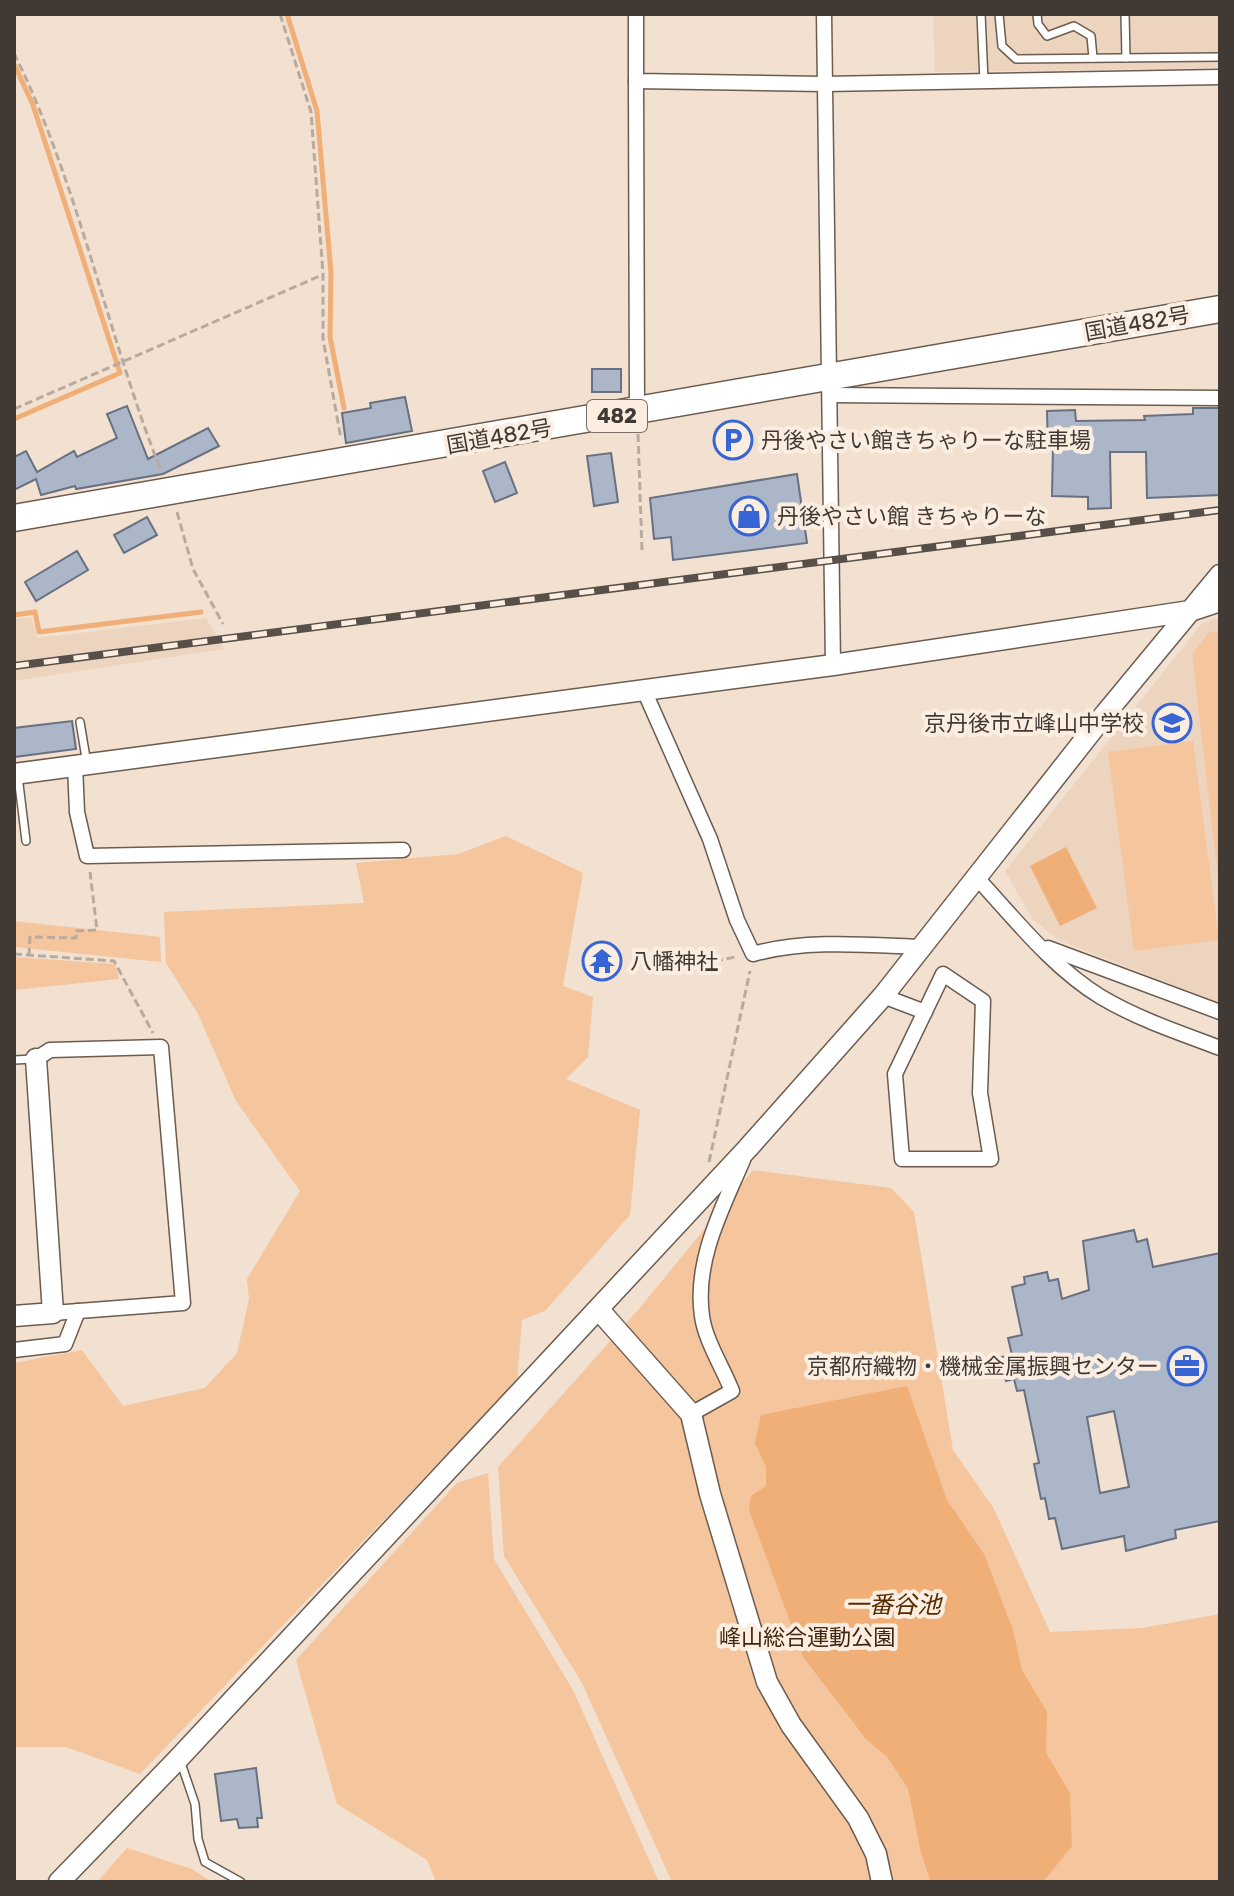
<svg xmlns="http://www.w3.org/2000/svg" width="1234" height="1896" viewBox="0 0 1234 1896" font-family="Rubik,'Noto Sans JP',sans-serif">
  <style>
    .built { fill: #ecd4bf }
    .green { fill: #f5c59d }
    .water { fill: #efaf77 }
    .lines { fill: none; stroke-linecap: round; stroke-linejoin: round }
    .stream { stroke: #efaf77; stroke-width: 5 }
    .building { fill: #acb6c9; stroke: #687081; stroke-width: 2; fill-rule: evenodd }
    .lane-casing { stroke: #6c5c4f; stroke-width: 10 }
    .street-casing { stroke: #6c5c4f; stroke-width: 17 }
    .secondary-casing { stroke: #6c5c4f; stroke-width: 23 }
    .highway-casing { stroke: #6c5c4f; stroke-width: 29 }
    .path { stroke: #b9aa9e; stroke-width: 3; stroke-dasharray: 8 4; stroke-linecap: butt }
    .lane { stroke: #fff; stroke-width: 7 }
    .street { stroke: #fff; stroke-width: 14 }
    .secondary { stroke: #fff; stroke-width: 20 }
    .highway { stroke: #fff; stroke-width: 26 }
    .rail-casing { stroke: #585048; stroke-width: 8 }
    .rail { stroke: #fcede1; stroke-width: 5; stroke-dasharray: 15; stroke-linecap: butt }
    .labels { text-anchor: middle; stroke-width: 8; stroke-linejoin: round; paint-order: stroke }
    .shield { fill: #fcede1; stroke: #797068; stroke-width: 2 }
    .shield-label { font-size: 20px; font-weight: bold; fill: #413a34 }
    .street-label { font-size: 22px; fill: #413a34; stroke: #fcede1 }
    .poi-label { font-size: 22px; fill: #413a34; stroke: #fcede1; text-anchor: start }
    .park-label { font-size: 22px; fill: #3f250d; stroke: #fcede1 }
    .water-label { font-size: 24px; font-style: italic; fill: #542c00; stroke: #fcede1 }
  </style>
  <rect width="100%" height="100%" fill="#f2e0d0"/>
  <g class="built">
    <polygon points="933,14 1220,14 1220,68 935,72"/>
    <polygon points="31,617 37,638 206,618 224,649 14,681 14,619"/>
    <polygon points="1220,617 1220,1003 1058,940 1032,918 1005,871 1203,622"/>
  </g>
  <g class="green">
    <polygon points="1220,630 1220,894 1192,654 1208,633"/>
    <polygon points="1193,741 1219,940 1134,951 1108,752"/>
    <polygon points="506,836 583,873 563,986 593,997 588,1057 566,1079 640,1110 630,1215 545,1311 522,1320 517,1381 140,1774 66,1747 14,1747 14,1363 82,1350 123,1406 205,1388 237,1353 249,1299 247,1279 300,1191 236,1101 198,1014 166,963 164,912 364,903 356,863 458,854"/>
    <polygon points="14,921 160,937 161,962 14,947"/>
    <polygon points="14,957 115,964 119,979 14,990"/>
    <polygon points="753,1170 891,1188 914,1212 953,1450 993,1507 1050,1632 1142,1628 1220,1614 1220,1882 672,1882 582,1683 504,1556 498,1467 638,1310"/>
    <polygon points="488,1473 494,1559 573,1690 659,1882 436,1882 427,1860 337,1804 296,1660 457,1483"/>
    <polygon points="127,1848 192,1869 212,1882 97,1882"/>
  </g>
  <g class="water">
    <polygon points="1066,847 1097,908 1060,926 1030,866"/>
    <polygon points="907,1386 947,1500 984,1554 1013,1630 1022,1670 1047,1712 1046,1753 1070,1793 1072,1846 1043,1882 931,1882 921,1853 908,1788 887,1757 866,1739 803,1657 749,1510 751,1496 766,1486 766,1467 755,1443 761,1415"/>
  </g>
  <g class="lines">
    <g class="stream">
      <polyline points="287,14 317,111 331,273 330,337 344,408"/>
      <polyline points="14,64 33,105 120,373 14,419"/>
      <polyline points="14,615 35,612 39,632 201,612"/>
    </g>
  </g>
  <g class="building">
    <rect x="592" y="369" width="29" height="23"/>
    <polygon points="405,397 412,431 346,443 342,413 371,408 370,403"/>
    <polygon points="127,406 148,459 208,428 219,446 163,474 76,489 75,486 41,495 36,479 14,490 14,457 26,451 37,472 74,451 77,457 117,438 107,414"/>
    <polygon points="1193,408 1220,408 1220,495 1147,498 1146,452 1110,452 1111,508 1088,509 1088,497 1052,496 1053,447 1048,447 1047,411 1075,410 1076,421 1145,420 1144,416 1193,414"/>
    <polygon points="611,453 618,502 594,506 587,456"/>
    <polygon points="505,462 517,493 495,502 483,471"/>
    <polygon points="797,474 807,543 673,560 671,537 654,539 650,498"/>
    <polygon points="147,517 157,535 124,553 114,535"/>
    <polygon points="77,551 88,570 36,601 25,582"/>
    <polygon points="72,721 76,749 14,757 14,728"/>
    <path d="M 1134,1230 L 1137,1242 L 1147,1239 L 1153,1267 L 1220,1253 L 1220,1521 L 1175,1530 L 1176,1538 L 1126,1551 L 1124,1536 L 1062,1549 L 1055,1518 L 1049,1519 L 1045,1498 L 1041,1499 L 1034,1464 L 1039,1463 L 1024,1390 L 1017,1391 L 1014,1379 L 1006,1381 L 1001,1357 L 1012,1355 L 1008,1338 L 1022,1335 L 1012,1287 L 1025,1284 L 1024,1277 L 1047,1272 L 1049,1281 L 1058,1279 L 1062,1299 L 1089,1290 L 1083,1241 ZM 1114,1411 L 1129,1487 L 1100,1493 L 1087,1417 Z"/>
    <polygon points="256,1768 262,1818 257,1818 258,1827 239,1828 237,1819 221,1821 215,1774"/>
  </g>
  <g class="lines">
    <defs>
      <g id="lane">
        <polyline points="981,14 984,81"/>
        <polyline points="999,14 1002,46 1016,59 1220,57"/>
        <polyline points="1037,14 1038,24 1047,36 1074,26 1091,36 1093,58"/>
        <polyline points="1125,14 1126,58"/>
        <polyline points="80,722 87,764"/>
        <polyline points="18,776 26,841"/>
        <polyline points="14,1060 34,1059"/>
        <polyline points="180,1760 195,1804 198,1839 205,1862 241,1882"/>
      </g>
      <g id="street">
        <polyline points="636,14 636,81 824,84 1220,77"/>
        <polyline points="824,14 833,665"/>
        <polyline points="636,81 637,412"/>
        <polyline points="831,395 1220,398"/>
        <path d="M 643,688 L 710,839 L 737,920 L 753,954 C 807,939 868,945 923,947"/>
        <polyline points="75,765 77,812 87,856 403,850"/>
        <path d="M 977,878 C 1014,918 1053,968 1101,997 C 1138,1019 1180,1033 1220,1048"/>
        <polyline points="1048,948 1220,1012"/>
        <polygon points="943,974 983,1001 980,1093 991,1159 902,1159 895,1074"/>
        <polyline points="883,996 925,1012"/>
        <polyline points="36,1059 50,1050 161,1047 183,1303 53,1313"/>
        <polyline points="14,1350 65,1344 78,1311"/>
        <path d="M 691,1414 L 732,1391 C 723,1368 705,1340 702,1316 C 694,1261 722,1209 743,1160"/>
      </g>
      <g id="secondary">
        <polyline points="14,774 833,665 1190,611 1220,601"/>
        <polyline points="599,1310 691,1414 710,1494 767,1682 791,1725 858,1818 876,1854 882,1882"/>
        <polyline points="14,1316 53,1313 36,1059"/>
        <polyline points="59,1882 179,1758 748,1148 883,996 1105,714 1220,575"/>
      </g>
      <polyline id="highway" points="14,518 1220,309"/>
    </defs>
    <use href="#lane" class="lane-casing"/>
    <use href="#street" class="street-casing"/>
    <use href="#secondary" class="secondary-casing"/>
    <use href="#highway" class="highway-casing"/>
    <g class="path">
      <polyline points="280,14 311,112 323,274 323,339 341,439"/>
      <path d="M 14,53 C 79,185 107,334 161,471"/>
      <polyline points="14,409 322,275"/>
      <polyline points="638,434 642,550"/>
      <polyline points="177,512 193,569 223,624"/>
      <polyline points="14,954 114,961 153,1033"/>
      <polyline points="29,956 30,937 76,938 76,931 97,930 90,872"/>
      <polyline points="656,973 735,957"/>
      <polyline points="709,1162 750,971"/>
    </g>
    <use href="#lane" class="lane"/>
    <use href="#street" class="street"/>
    <use href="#secondary" class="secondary"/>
    <use href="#highway" class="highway"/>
    <defs>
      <polyline id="rail" points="14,666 1220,510"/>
    </defs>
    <use href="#rail" class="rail-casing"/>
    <use href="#rail" class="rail"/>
  </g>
  <defs>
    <symbol id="parking-ring" viewBox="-11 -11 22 22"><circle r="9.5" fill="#fcede1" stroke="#3765d5" stroke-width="1.5"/><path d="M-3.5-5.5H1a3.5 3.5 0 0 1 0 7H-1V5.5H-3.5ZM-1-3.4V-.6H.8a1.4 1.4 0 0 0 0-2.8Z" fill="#3765d5"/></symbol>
    <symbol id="shop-ring" viewBox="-11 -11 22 22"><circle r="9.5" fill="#fcede1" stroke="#3765d5" stroke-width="1.5"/><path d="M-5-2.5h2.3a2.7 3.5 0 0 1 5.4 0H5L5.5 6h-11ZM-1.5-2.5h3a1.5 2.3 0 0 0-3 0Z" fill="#3765d5"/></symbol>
    <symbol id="school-ring" viewBox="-11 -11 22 22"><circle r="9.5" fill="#fcede1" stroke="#3765d5" stroke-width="1.5"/><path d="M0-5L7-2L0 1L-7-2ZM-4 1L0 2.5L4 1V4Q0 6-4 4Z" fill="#3765d5"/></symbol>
    <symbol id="temple-ring" viewBox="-11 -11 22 22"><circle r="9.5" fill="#fcede1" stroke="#3765d5" stroke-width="1.5"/><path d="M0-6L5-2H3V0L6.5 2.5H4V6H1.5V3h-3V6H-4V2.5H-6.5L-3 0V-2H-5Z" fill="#3765d5"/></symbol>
    <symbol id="office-ring" viewBox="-11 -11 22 22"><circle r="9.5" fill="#fcede1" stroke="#3765d5" stroke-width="1.5"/><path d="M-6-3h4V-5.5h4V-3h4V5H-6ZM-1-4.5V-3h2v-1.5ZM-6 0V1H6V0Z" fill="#3765d5"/></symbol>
  </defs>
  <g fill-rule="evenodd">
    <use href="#parking-ring" x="711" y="418" width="44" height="44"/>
    <use href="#shop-ring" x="727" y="494" width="44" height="44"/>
    <use href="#school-ring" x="1150" y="701" width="44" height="44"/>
    <use href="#temple-ring" x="580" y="939" width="44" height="44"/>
    <use href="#office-ring" x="1165" y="1344" width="44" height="44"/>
  </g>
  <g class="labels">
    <rect class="shield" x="587" y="400" width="60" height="32" rx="6"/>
    <g class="shield-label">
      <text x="617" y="423">482</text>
    </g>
    <g class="street-label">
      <text transform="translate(1137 323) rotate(-10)" y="8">国道482号</text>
      <text transform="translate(499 436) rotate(-10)" y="8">国道482号</text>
    </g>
    <g class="poi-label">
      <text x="761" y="448">丹後やさい館きちゃりーな駐車場</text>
      <text x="777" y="524">丹後やさい館 きちゃりーな</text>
      <text x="1144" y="731" text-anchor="end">京丹後市立峰山中学校</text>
      <text x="630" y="969">八幡神社</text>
      <text x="1159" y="1374" text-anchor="end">京都府織物・機械金属振興センター</text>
    </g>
    <g class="park-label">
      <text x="807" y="1645">峰山総合運動公園</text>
    </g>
    <g class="water-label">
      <text x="893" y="1613">一番谷池</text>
    </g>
  </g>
  <rect width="1234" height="1896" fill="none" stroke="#413a34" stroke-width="32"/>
</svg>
